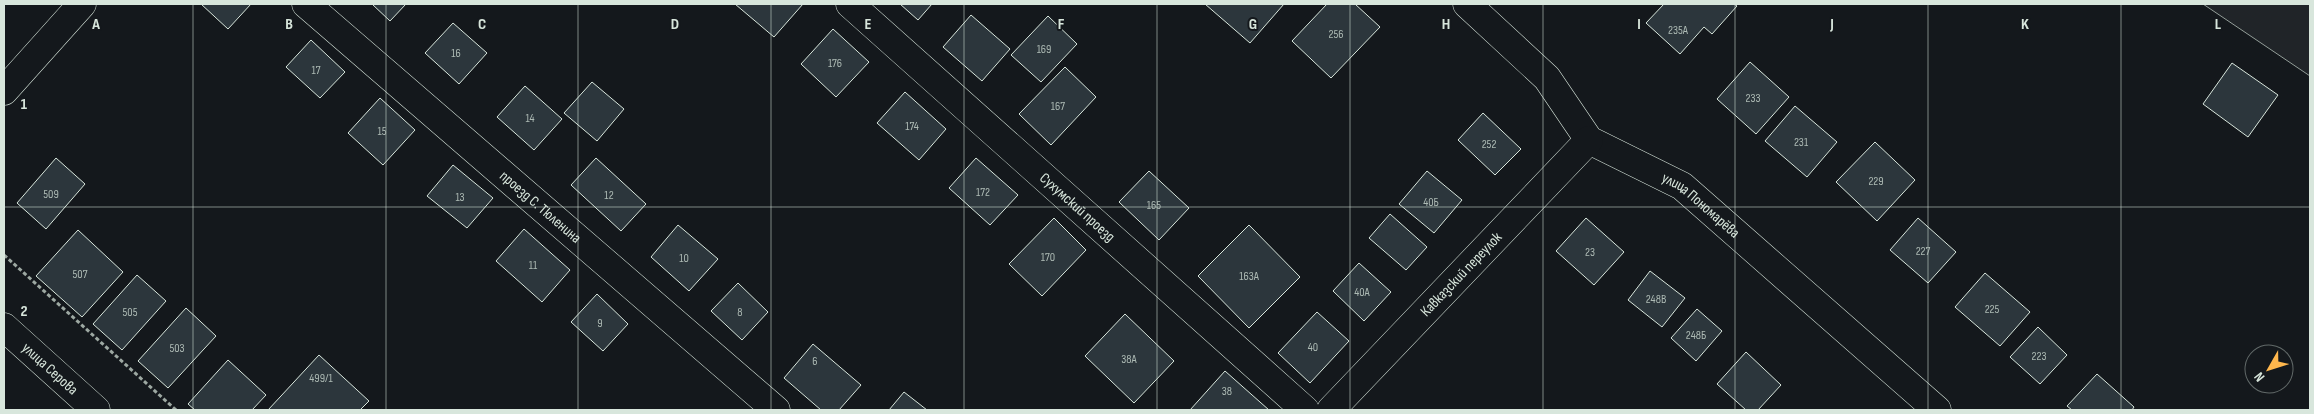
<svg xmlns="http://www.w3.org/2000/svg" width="2314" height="414" viewBox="0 0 2314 414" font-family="'Sofia Sans Condensed',sans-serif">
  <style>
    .green { fill: #202428; stroke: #939e99 }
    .building { fill: #2c363c; stroke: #d8e6dc }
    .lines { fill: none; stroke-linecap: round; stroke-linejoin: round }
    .minor-casing { stroke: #d8e6dc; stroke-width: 29 }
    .major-casing { stroke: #d8e6dc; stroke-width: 29 }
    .path { stroke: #9da8a2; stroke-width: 3; stroke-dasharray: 4 2.5; stroke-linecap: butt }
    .minor { stroke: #14181c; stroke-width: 28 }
    .major { stroke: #14181c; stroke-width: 28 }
    .grid { fill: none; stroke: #d8e6dc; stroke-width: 1; stroke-opacity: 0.55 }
    .labels { text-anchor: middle; stroke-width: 4; stroke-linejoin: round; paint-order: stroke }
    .number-label { font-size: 12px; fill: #adbab4 }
    .street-label { font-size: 15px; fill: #d8e6dc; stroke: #14181c }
    .grid-label { font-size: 16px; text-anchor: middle; font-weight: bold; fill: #d8e6dc; stroke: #14181c; stroke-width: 4; stroke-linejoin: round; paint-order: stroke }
  </style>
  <rect width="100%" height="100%" fill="#14181c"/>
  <polygon class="green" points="2203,4 2310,4 2310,76"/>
  <g class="building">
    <polygon points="201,4 251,4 228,29"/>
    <polygon points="372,4 406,4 390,21"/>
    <polygon points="735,4 803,4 774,37"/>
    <polygon points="900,4 932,4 918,20"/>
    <polygon points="1205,4 1284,4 1250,43"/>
    <polygon points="1327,4 1355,4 1380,27 1331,78 1292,41"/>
    <polygon points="1664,4 1734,4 1737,6 1712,34 1704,27 1680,54 1646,23"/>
    <polygon points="971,15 1010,49 982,81 943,47"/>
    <polygon points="1048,16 1077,44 1041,82 1011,55"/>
    <polygon points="453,23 487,53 459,84 425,53"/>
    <polygon points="833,29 869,62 836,97 801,64"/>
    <polygon points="311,40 345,72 320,98 286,67"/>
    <polygon points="1750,62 1789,97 1756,134 1717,99"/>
    <polygon points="2232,63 2278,95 2248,137 2203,104"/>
    <polygon points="1065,67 1096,97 1051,145 1019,114"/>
    <polygon points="592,82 624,109 597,141 564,113"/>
    <polygon points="525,86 562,119 534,150 497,117"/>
    <polygon points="905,92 946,129 919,160 877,123"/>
    <polygon points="380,98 415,130 383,165 348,133"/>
    <polygon points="1795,106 1837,142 1807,177 1765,141"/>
    <polygon points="1483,113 1521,149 1495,175 1458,140"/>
    <polygon points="1875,142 1915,180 1877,221 1836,182"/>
    <polygon points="56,158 85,184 46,229 17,203"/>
    <polygon points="596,158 646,204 621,231 571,185"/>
    <polygon points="976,158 1018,195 990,225 949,188"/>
    <polygon points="453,165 493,198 467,228 427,196"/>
    <polygon points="1149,171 1189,208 1159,240 1119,202"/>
    <polygon points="1427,171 1462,200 1434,233 1399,204"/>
    <polygon points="1390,214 1427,247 1406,270 1369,238"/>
    <polygon points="1054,218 1086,250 1042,296 1009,264"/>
    <polygon points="1586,218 1624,252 1594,285 1556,251"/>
    <polygon points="1918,218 1956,252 1928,283 1890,250"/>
    <polygon points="678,225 718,259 689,291 651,257"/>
    <polygon points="1249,225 1300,277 1249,328 1198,276"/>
    <polygon points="524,229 570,270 542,302 496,261"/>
    <polygon points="78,230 123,272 82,317 36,276"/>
    <polygon points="1359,263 1391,292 1364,321 1333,291"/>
    <polygon points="1650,271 1685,298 1662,327 1628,300"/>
    <polygon points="1985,273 2030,312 2000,346 1955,307"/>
    <polygon points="137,275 166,301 122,350 93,324"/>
    <polygon points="738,283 768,312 742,340 711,311"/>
    <polygon points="597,294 628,324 603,351 571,322"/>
    <polygon points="186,308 216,336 168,388 138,361"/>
    <polygon points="1697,309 1722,331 1696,361 1671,338"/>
    <polygon points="1317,312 1349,341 1310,383 1278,353"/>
    <polygon points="1125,314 1174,361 1134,403 1085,356"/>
    <polygon points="2038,327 2067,355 2040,384 2010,357"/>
    <polygon points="813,344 861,385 839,410 821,410 784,378"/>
    <polygon points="1746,352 1781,385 1758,410 1746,410 1717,384"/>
    <polygon points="319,355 369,401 360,410 268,410"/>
    <polygon points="228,360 266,395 252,410 195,410 188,404"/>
    <polygon points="1225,371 1269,410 1190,410"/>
    <polygon points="2097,374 2134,407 2132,410 2072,410 2067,406"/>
    <polygon points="904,392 927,410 889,410"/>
  </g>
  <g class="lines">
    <defs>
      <g id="minor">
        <path id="s1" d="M 306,4 L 776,410"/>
        <path id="s2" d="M 850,4 L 1305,410"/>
        <path id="s3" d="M 1467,4 L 1547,78 L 1589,140 L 1682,186 L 1937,410"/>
        <polyline points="4,91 82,4"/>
        <path id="s4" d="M 1331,410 L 1589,140"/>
      </g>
      <g id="major">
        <path id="s5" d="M 4,327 L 96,410"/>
      </g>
    </defs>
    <use href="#minor" class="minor-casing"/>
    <use href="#major" class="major-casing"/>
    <polyline class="path" points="4,255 176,410"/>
    <use href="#minor" class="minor"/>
    <use href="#major" class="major"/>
  </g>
  <path class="grid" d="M 193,4 L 193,410M 386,4 L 386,410M 578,4 L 578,410M 771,4 L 771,410M 964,4 L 964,410M 1157,4 L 1157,410M 1350,4 L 1350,410M 1543,4 L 1543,410M 1735,4 L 1735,410M 1928,4 L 1928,410M 2121,4 L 2121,410M 4,207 L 2310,207"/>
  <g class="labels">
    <g class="number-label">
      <text x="1678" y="34">235А</text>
      <text x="1336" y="38">256</text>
      <text x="1044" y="53">169</text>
      <text x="456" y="57">16</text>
      <text x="835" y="67">176</text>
      <text x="316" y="74">17</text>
      <text x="1753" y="102">233</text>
      <text x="1058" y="110">167</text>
      <text x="530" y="122">14</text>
      <text x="912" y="130">174</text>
      <text x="382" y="135">15</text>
      <text x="1801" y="146">231</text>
      <text x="1489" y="148">252</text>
      <text x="1876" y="185">229</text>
      <text x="983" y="196">172</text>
      <text x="51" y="198">509</text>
      <text x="609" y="199">12</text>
      <text x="460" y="201">13</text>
      <text x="1431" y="206">40Б</text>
      <text x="1154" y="209">165</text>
      <text x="1923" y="255">227</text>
      <text x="1590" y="256">23</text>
      <text x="1048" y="261">170</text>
      <text x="684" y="262">10</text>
      <text x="533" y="269">11</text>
      <text x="80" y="278">507</text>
      <text x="1249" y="280">163А</text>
      <text x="1362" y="296">40А</text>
      <text x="1656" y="303">248В</text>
      <text x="1992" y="313">225</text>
      <text x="130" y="316">505</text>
      <text x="740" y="316">8</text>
      <text x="600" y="327">9</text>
      <text x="1696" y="339">248Б</text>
      <text x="1313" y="351">40</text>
      <text x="177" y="352">503</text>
      <text x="2039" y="360">223</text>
      <text x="1129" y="363">38А</text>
      <text x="815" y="365">6</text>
      <text x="321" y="382">499/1</text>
      <text x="1227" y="395">38</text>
    </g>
    <g class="street-label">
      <text dy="5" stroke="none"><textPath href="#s3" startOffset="314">улица Пономарёва</textPath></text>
      <text dy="5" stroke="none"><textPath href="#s1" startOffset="310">проезд С. Тюленина</textPath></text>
      <text dy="5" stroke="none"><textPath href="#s2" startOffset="305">Сухумский проезд</textPath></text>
      <text dy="5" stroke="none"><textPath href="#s4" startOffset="188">Кавказский переулок</textPath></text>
      <text dy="5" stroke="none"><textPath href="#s5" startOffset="62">улица Серова</textPath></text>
    </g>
  </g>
  <g class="grid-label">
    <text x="96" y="29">A</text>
    <text x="289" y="29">B</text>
    <text x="482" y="29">C</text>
    <text x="675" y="29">D</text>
    <text x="868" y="29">E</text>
    <text x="1061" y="29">F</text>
    <text x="1253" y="29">G</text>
    <text x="1446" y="29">H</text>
    <text x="1639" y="29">I</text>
    <text x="1832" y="29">J</text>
    <text x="2025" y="29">K</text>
    <text x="2218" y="29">L</text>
    <text x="24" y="109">1</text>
    <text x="24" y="316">2</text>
  </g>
  <rect width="2314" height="414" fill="none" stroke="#d8e6dc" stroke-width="10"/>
  <g transform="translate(2269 369) rotate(231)"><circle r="24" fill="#14181c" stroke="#626a69"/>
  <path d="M0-4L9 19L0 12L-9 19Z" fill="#ffb74d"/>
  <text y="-8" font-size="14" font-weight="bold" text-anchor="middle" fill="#d8e6dc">N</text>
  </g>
</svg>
